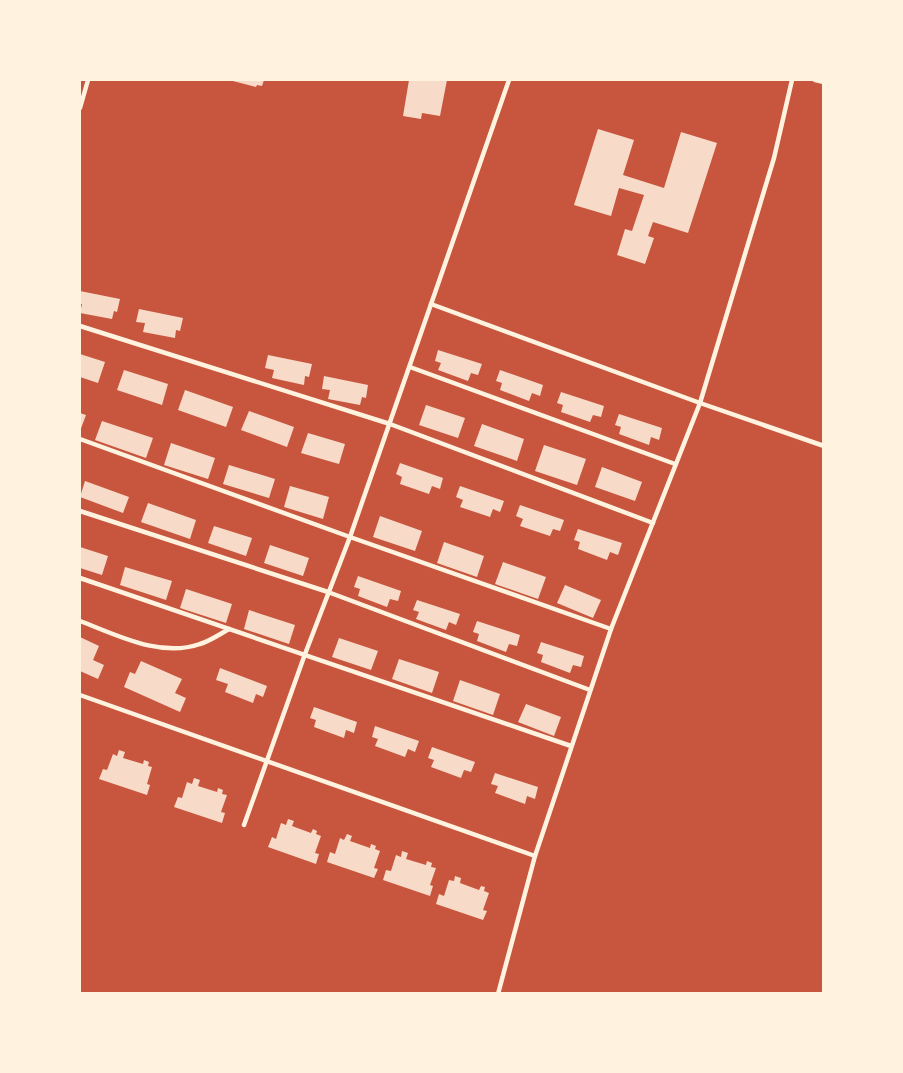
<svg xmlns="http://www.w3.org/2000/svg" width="903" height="1073" viewBox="0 0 903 1073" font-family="Quicksand,sans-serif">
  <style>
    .building { fill: #f7dbc8 }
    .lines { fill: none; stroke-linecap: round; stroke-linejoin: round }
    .service { stroke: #fff3e0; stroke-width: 4.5 }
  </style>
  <rect width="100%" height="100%" fill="#c8553d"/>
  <g class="building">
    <polygon points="229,80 264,80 262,86 257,85 256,87"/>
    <polygon points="409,80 447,80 440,116 422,113 421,119 403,116"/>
    <polygon points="598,129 634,140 623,175 664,188 681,132 717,143 688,233 653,222 648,236 654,238 645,264 617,255 625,229 632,231 644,195 619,188 611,216 574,205"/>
    <polygon points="80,291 120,299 117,312 114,311 112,319 80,313 82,304 80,304"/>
    <polygon points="139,309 183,318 180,331 176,330 175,338 143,332 145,323 136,322"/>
    <polygon points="438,350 482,364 478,375 471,373 468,381 438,370 441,363 435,361"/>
    <polygon points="80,354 105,362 98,383 80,377"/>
    <polygon points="268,355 312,364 309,377 305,376 304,385 272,378 274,370 265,368"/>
    <polygon points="124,370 168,384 162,405 117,390"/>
    <polygon points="500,370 543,385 540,396 532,393 529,401 500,390 502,383 496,381"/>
    <polygon points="324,376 368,385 366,398 362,397 360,405 328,399 330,390 322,389"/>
    <polygon points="185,390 233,407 226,427 178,410"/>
    <polygon points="561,392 604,406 601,417 593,415 590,422 561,412 563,405 557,403"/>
    <polygon points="426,405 465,418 458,438 419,425"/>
    <polygon points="249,411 294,427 287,447 241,430"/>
    <polygon points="80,413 86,415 80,431"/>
    <polygon points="619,414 662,428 659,440 651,437 649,445 619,434 621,427 615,425"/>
    <polygon points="102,421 153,438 146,458 95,440"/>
    <polygon points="482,424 524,439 517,461 474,446"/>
    <polygon points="308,433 345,444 339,464 301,453"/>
    <polygon points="171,443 215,458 208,479 164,465"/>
    <polygon points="544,445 586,459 577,485 535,471"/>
    <polygon points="400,463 443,478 440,489 432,486 429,494 400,484 402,477 396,474"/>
    <polygon points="229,465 275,479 269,498 223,484"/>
    <polygon points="602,467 642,482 635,501 595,487"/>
    <polygon points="85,481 129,497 123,513 80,497"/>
    <polygon points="290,486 329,497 323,519 284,507"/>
    <polygon points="460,486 504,501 500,512 493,509 490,517 460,507 463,500 456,497"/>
    <polygon points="148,503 196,520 190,539 141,522"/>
    <polygon points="520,505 564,520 560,531 553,529 550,536 520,526 523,519 516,516"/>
    <polygon points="380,516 422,531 415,551 373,537"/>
    <polygon points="214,526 252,538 246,556 208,543"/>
    <polygon points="578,529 622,543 618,555 610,552 607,560 578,549 580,542 574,540"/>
    <polygon points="444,542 484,556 477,577 437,563"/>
    <polygon points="270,545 309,558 303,576 264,563"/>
    <polygon points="80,547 108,556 102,575 80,568"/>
    <polygon points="503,562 546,577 538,599 495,584"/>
    <polygon points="125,567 172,581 166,600 120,585"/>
    <polygon points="358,576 401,591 398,601 390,599 387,607 358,596 360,589 354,587"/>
    <polygon points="565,585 601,600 593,618 557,603"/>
    <polygon points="186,589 232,604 226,623 180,608"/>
    <polygon points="417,600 460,614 456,625 449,622 446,630 416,619 419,612 413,610"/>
    <polygon points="249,610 295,625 289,644 244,629"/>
    <polygon points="477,621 520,635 517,646 509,644 506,652 477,641 479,634 473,632"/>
    <polygon points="80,637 99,646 93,660 104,665 98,679 80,671"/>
    <polygon points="339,638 378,651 371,670 332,657"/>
    <polygon points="541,642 584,656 581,667 573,665 570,673 541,662 543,655 537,653"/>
    <polygon points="399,659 439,672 432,693 392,679"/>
    <polygon points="141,661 182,679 175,693 186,698 180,712 124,687 130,672 135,674"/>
    <polygon points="220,668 267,686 263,697 256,694 253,703 225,692 228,684 216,680"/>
    <polygon points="460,680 500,694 493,715 453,701"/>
    <polygon points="526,704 561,717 554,736 518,722"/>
    <polygon points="314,707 357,722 354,733 346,730 344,738 314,727 316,720 310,718"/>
    <polygon points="375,726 419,741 415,752 408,749 405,757 375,746 378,739 372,737"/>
    <polygon points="432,747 475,762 471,772 464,770 461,778 431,767 434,760 428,758"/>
    <polygon points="119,750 125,752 123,758 143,764 144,760 149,762 148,766 152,767 147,784 150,785 147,795 99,779 103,769 107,770 113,754 117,756"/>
    <polygon points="495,773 538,787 535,799 527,796 525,804 495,793 498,786 491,784"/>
    <polygon points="194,778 200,780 198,786 217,792 218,788 223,790 222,794 227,795 221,812 225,813 222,823 174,807 178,797 182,798 187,782 192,784"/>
    <polygon points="288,819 294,821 292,826 311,833 313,829 317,831 316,834 321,836 315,853 319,854 316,864 268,847 272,837 276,839 281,823 286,825"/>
    <polygon points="347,834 352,836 350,841 370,848 371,844 376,846 375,849 380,851 374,868 378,869 374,878 327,862 330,852 335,854 340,838 344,840"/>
    <polygon points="402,851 408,853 406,859 426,865 427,861 432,863 431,867 436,868 430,885 433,886 430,896 383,880 386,870 391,871 396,855 401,857"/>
    <polygon points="455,876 461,878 460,883 479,890 481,886 485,887 484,891 489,893 483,910 487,911 483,920 436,904 439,894 444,896 449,880 454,881"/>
  </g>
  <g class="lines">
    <g class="service">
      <polyline points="815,80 824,82"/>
      <polyline points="80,108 88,80"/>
      <polyline points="431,304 700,403 824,446"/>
      <polyline points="80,326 390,424 653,523"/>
      <polyline points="410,367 675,464"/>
      <polyline points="80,439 350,537 611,629"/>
      <polyline points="80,511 328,592 590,690"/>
      <polyline points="80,578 571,746"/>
      <path d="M 80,621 C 117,635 160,658 200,644 C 210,641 220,634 229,629"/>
      <polyline points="80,695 535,856"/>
      <polyline points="244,825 305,654 350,537 509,80"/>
      <polyline points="498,994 535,856 611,629 700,403 774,158 792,80"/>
    </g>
  </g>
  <rect width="903" height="1073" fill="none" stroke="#fff3e0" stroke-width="162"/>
</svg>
